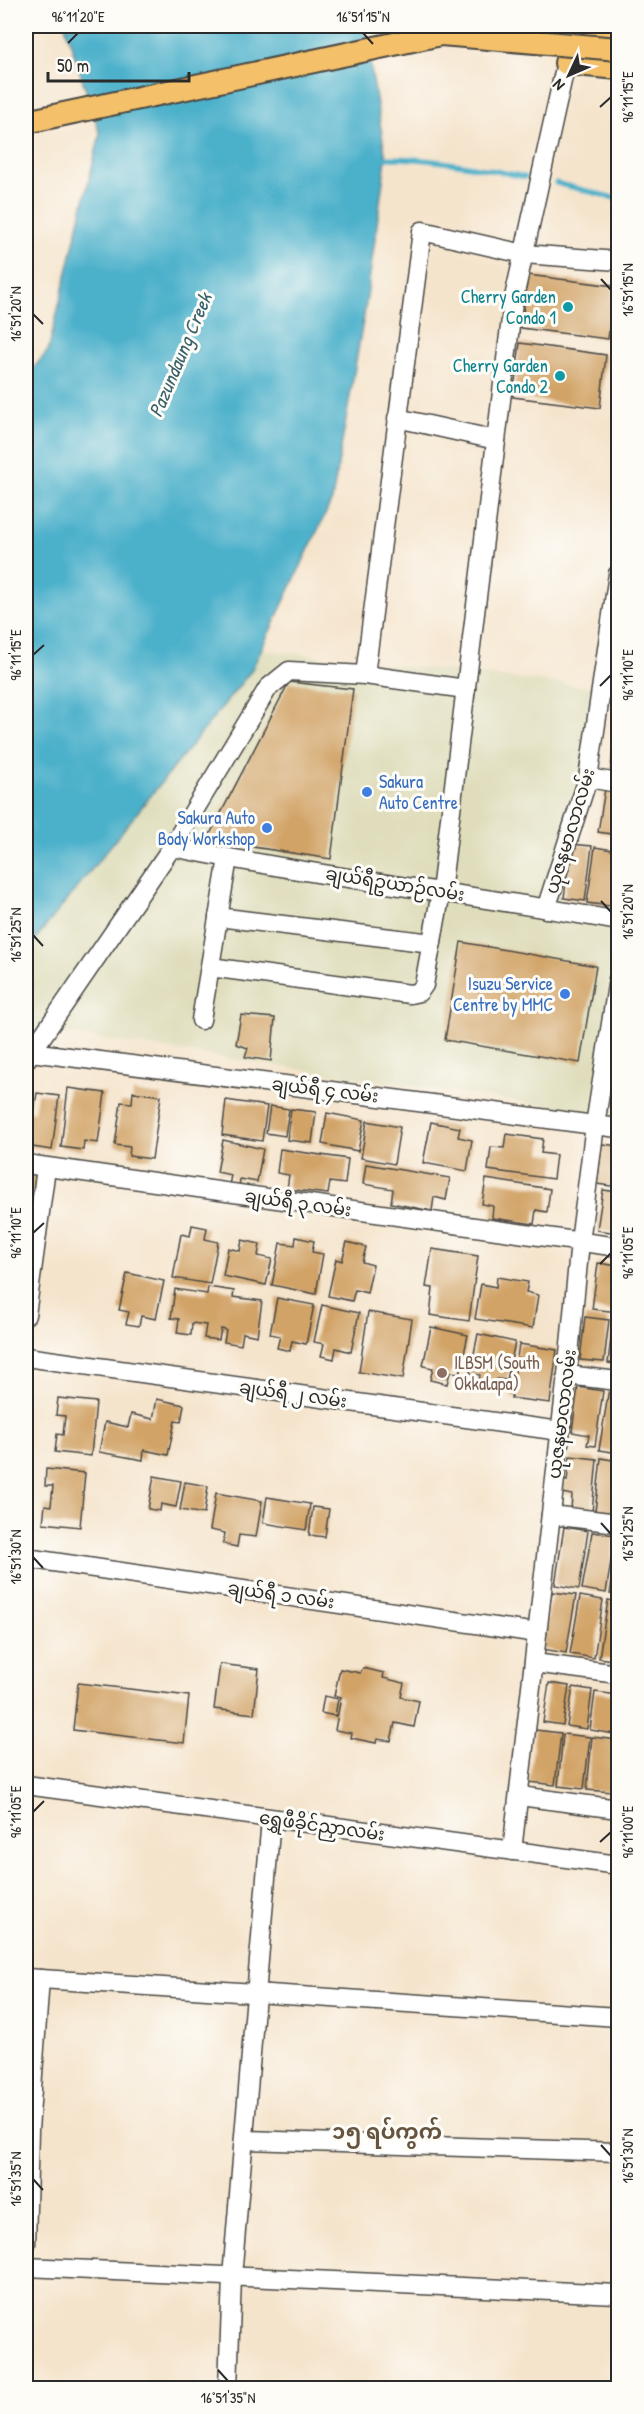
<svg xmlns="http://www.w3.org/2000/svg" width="644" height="2414" viewBox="0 0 644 2414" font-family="'Patrick Hand','Noto Sans Myanmar',sans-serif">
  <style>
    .built { fill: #dfddbb }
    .water { fill: #4bb0ca; stroke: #3b6e7a; stroke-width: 1.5 }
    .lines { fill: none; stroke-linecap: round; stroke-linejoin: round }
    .stream { stroke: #4bb0ca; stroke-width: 5 }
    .building { fill: #d1a366 }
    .minor-casing { stroke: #494743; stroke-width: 21 }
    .major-casing { stroke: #494743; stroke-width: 26 }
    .minor { stroke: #fff; stroke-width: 18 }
    .major { stroke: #f4c16b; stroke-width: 22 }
    .major-bridge-casing { stroke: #494743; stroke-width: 26; stroke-linecap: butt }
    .major-bridge { stroke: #f4c16b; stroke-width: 22 }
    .ticks { fill: none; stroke: #2b2b2b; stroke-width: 2 }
    .culture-dot { fill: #0f9aa8; stroke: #fdfcf7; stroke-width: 2 }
    .shop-dot { fill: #3f7fe0; stroke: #fdfcf7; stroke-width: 2 }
    .education-dot { fill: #8d6e63; stroke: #fdfcf7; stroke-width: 2 }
    .labels { text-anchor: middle; stroke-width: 6; stroke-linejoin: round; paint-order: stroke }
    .culture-label { font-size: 18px; fill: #0d838f; stroke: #fdfcf7; text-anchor: end }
    .shop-label { font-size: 18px; fill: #366cbe; stroke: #fdfcf7; text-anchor: end }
    .street-label { font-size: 18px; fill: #2b2b2b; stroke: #fdfcf7 }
    .education-label { font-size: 18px; fill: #785e54; stroke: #fdfcf7; text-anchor: start }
    .water-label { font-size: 20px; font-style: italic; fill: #38606b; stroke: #fdfcf7 }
    .quarter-label { font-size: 21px; font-weight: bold; fill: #655540; stroke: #fdfcf7 }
    .neatline { fill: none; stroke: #2b2b2b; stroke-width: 2 }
    .ticks-label { font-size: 15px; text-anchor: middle; fill: #2b2b2b }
  </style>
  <rect width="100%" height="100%" fill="#fdfcf7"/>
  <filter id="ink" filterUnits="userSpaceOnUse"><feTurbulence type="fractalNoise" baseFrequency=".0167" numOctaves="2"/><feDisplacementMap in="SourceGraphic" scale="12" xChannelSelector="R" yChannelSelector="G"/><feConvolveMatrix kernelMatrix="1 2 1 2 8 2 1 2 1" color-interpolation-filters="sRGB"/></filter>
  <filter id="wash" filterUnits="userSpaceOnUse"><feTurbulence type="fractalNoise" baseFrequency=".008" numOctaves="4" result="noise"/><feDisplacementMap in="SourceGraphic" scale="24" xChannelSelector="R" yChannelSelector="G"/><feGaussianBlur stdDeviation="1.35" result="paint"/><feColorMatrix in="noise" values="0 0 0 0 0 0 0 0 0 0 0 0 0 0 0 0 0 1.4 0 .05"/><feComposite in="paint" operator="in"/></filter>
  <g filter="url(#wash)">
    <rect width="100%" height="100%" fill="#f5e4cc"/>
    <polygon class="built" points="261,650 602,688 555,919 616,931 592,1113 26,1028 26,951 251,671"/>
    <polygon class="water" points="65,26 364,26 386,159 366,304 332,500 251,671 26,951 26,377 48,351 100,134"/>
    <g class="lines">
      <g class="stream">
        <path d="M 379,158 C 428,157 477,167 525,177"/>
        <polyline points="556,183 618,199"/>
      </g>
    </g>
    <g id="blocks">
      <g class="building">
        <polygon points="528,275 614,286 608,339 521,328"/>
        <polygon points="520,343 606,355 600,408 513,397"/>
        <polygon points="289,682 353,689 331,859 207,840"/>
        <polygon points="613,743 618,743 618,772 611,771"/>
        <polygon points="605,789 618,791 618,835 598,832"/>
        <polygon points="571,844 592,846 585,901 564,898"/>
        <polygon points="595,847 618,851 618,907 587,903"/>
        <polygon points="461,942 596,966 580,1063 445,1040"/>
        <polygon points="241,1015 275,1018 271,1061 245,1057 248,1048 236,1044"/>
        <polygon points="68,1088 105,1093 98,1143 84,1141 83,1150 61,1147"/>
        <polygon points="133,1092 161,1096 152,1159 129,1156 130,1147 115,1145 121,1102 132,1103"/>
        <polygon points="37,1093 59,1096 52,1150 26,1146 26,1111 34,1112"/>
        <polygon points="226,1100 267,1106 262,1141 222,1135"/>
        <polygon points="270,1106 289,1109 285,1136 266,1133"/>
        <polygon points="291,1109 316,1112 312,1143 287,1140"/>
        <polygon points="327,1113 364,1120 358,1151 322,1144"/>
        <polygon points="367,1121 400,1127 394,1164 361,1158"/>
        <polygon points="431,1122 460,1128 458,1137 472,1140 467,1171 423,1163"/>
        <polygon points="506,1134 543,1139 541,1153 556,1155 553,1179 488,1170 491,1147 504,1148"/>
        <polygon points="223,1140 263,1149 257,1182 240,1179 239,1188 229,1186 231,1175 217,1172"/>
        <polygon points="602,1144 618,1146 618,1187 597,1184"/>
        <polygon points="280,1149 348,1159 345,1184 330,1182 328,1194 287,1189 289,1175 277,1173"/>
        <polygon points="366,1164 450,1178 446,1200 434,1197 432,1211 391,1203 393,1189 363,1184"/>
        <polygon points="26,1170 40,1172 26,1267"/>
        <polygon points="486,1179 550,1189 547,1212 536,1210 534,1224 492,1218 493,1206 482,1204"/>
        <polygon points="603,1190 618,1192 618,1233 597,1230"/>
        <polygon points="192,1225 207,1228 205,1239 218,1242 210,1284 173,1278 181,1234 190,1236"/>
        <polygon points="296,1237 314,1241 312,1252 323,1254 316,1294 272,1285 280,1243 295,1245"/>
        <polygon points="242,1240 260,1244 258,1256 272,1259 266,1285 223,1276 228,1248 240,1251"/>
        <polygon points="347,1242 366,1247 362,1262 373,1265 367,1293 355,1290 352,1301 328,1296 336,1259 342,1261"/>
        <polygon points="432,1249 478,1256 469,1321 430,1315 433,1288 426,1287"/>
        <polygon points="598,1263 618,1266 618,1312 592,1309"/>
        <polygon points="127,1273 164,1281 156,1319 141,1316 139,1326 126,1324 129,1312 119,1310"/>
        <polygon points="497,1277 528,1282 526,1292 538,1295 533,1328 475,1319 481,1284 496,1287"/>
        <polygon points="208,1287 234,1291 233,1297 262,1301 257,1336 243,1333 241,1345 224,1342 226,1330 221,1329 219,1340 204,1338 206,1325 192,1323 191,1335 177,1333 179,1319 171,1318 175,1289 207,1294"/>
        <polygon points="277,1298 314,1305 306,1344 292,1341 290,1351 277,1348 280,1336 270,1334"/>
        <polygon points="322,1305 359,1313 351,1352 336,1348 334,1359 321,1356 324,1344 314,1342"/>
        <polygon points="368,1312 412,1319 403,1379 359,1372"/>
        <polygon points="585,1317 609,1320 604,1362 580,1360"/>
        <polygon points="613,1320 618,1321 618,1364 608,1363"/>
        <polygon points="431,1327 468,1335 460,1373 450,1372 447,1384 430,1380 433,1368 423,1366"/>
        <polygon points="478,1334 515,1342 507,1380 497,1379 495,1391 478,1388 480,1375 470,1373"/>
        <polygon points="519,1344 557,1350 550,1403 511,1398"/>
        <polygon points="578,1387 603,1391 595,1446 587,1445 589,1435 572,1432"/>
        <polygon points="609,1389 618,1391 618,1453 599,1450"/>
        <polygon points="58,1398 96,1402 91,1456 55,1452 57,1434 63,1435 65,1416 56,1415"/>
        <polygon points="157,1399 184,1405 181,1422 175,1421 168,1455 144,1450 143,1460 99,1452 105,1422 128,1427 131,1414 153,1419"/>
        <polygon points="570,1456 597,1459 592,1512 571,1510 572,1495 562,1493 563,1480 567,1481"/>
        <polygon points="601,1458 618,1461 617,1515 595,1512"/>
        <polygon points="46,1469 85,1473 80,1527 43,1523 45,1505 51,1506 53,1486 45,1486"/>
        <polygon points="154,1476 181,1481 176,1507 161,1504 160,1511 148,1509"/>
        <polygon points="185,1482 208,1486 204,1514 180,1510"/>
        <polygon points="216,1493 262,1501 256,1537 239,1535 237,1547 223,1544 225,1533 210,1530"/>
        <polygon points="267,1497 310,1504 306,1530 263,1523"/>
        <polygon points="313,1507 329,1509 325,1537 309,1535"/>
        <polygon points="564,1527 588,1531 579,1589 555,1585"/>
        <polygon points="592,1532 615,1535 606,1593 582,1589"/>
        <polygon points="617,1547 618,1547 618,1595 610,1594"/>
        <polygon points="552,1592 576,1595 566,1653 542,1649"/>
        <polygon points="580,1596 603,1600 594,1658 570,1654"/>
        <polygon points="608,1600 618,1602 618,1661 599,1658"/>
        <polygon points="220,1664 259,1669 254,1714 214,1709"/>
        <polygon points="363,1668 384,1673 383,1678 404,1683 401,1697 419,1701 414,1727 395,1723 391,1741 377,1739 376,1743 351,1738 352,1733 335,1730 341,1697 334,1696 340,1669 360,1673"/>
        <polygon points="78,1683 189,1696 184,1743 73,1730"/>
        <polygon points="549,1683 569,1686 563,1725 543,1722"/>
        <polygon points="573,1687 592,1690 587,1729 567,1726"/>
        <polygon points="595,1692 618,1695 614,1734 590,1730"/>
        <polygon points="324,1696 338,1699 335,1716 321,1713"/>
        <polygon points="535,1730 561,1733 555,1785 529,1782"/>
        <polygon points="563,1734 590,1737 584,1789 558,1786"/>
        <polygon points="592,1737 618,1740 613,1792 587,1790"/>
      </g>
    </g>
  </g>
  <g filter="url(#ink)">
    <use href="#blocks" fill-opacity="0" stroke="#494743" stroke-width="1.5"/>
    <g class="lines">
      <defs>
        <g id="minor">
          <polyline points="397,418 496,440"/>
          <polyline points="365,675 422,231 524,254 618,261"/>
          <polyline points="588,778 618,783"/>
          <path d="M 172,847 C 320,877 470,894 618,921"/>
          <polyline points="546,909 588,778 618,574"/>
          <polyline points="218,917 432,943"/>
          <polyline points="210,967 410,994 419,992 424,985 441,892 513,302 566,63 571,26"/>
          <polyline points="201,1020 228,858"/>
          <polyline points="31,1052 618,1128"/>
          <polyline points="26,1060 172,847 268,688 289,671 365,675 466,689"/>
          <polyline points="26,1164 618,1247"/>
          <polyline points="26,1315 46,1168"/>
          <polyline points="26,1357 560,1431"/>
          <polyline points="567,1375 618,1381"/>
          <polyline points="551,1515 618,1523"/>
          <polyline points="26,1558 537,1633"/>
          <polyline points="534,1663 618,1674"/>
          <polyline points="26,1785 618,1865"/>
          <polyline points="520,1796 618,1809"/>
          <polyline points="512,1851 567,1375 580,1242 595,1125 618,979"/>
          <polyline points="26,1978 618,2017"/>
          <polyline points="244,2140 618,2152"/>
          <polyline points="26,2244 29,2130 40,1979"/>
          <polyline points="26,2267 618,2294"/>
          <polyline points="228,2388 232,2277 271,1819"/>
        </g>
        <g id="major">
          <polyline points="593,26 618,28"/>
          <polyline points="566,63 618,68"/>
        </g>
      </defs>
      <use href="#minor" class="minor-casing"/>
      <use href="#major" class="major-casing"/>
      <use href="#minor" class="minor"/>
      <use href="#major" class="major"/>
      <defs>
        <polyline id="major-bridge" points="26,122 441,34 618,49"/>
      </defs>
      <use href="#major-bridge" class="major-bridge-casing"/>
      <use href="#major-bridge" class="major-bridge"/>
    </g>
  </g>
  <path class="ticks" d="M 363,33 L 373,44M 68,43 L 78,33M 600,107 L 611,97M 601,279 L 611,290M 33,314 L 43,324M 33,655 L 44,645M 600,686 L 611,675M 601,901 L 611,912M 33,935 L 43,946M 33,1233 L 44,1223M 600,1264 L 611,1253M 601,1523 L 611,1534M 33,1557 L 43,1568M 33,1812 L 44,1801M 600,1842 L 611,1832M 601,2145 L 611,2156M 33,2179 L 43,2190M 218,2370 L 228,2381"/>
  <g class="culture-dot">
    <circle cx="568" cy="307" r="6"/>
    <circle cx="560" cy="376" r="6"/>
  </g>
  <g class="shop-dot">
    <circle cx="367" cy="792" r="6"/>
    <circle cx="267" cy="828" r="6"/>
    <circle cx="565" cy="994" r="6"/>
  </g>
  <circle class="education-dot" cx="442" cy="1373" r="6"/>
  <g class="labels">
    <g class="culture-label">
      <text x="556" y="303">Cherry Garden<tspan x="556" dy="21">Condo 1</tspan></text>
      <text x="548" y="372">Cherry Garden<tspan x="548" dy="21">Condo 2</tspan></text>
    </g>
    <g class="shop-label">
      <text x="379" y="788" text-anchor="start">Sakura<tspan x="379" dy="21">Auto Centre</tspan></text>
      <text x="255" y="824">Sakura Auto<tspan x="255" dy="21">Body Workshop</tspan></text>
      <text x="553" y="990">Isuzu Service<tspan x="553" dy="21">Centre by MMC</tspan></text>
    </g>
    <g class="street-label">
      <text transform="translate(570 831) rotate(-73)" y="6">ယုဇနမာလာလမ်း</text>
      <text transform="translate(395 884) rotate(9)" y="6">ချယ်ရီဥယာဉ်လမ်း</text>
      <text transform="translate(325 1090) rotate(7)" y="6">ချယ်ရီ ၄ လမ်း</text>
      <text transform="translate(298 1203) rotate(8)" y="6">ချယ်ရီ ၃ လမ်း</text>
      <text transform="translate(293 1394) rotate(8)" y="6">ချယ်ရီ ၂ လမ်း</text>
      <text transform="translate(562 1414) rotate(-83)" y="6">ယုဇနမာလာလမ်း</text>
      <text transform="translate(281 1595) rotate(8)" y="6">ချယ်ရီ ၁ လမ်း</text>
      <text transform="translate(322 1826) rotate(8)" y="6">ရွှေဖီခိုင်ညှာလမ်း</text>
    </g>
    <g class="education-label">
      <text x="454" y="1369">ILBSM (South<tspan x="454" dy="21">Okkalapa)</tspan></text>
    </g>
    <g class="water-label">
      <text transform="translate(180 355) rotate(-67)" y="7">Pazundaung Creek</text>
    </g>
    <g class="quarter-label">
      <text x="387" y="2139">၁၅ ရပ်ကွက်</text>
    </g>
  </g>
  <rect width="644" height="2414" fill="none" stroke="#fdfcf7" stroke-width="66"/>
  <g transform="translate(569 75) rotate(226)" stroke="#fdfcf7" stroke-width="4.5" paint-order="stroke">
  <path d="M0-4.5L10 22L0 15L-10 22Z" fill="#2b2b2b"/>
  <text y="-9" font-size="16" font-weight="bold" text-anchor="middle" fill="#2b2b2b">N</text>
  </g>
  <path d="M48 72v9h141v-9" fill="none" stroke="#2b2b2b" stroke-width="3"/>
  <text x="57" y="72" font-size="18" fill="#2b2b2b" stroke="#fdfcf7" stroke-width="4.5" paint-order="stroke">50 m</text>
  <rect x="33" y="33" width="578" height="2348" class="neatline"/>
  <g class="ticks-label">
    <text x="78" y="22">96°11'20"E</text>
    <text x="363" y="22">16°51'15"N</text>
    <text transform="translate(628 97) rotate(-90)" y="5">96°11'15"E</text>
    <text transform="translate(628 290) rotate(-90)" y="5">16°51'15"N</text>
    <text transform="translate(16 314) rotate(-90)" y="5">16°51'20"N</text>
    <text transform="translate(16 655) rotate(-90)" y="5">96°11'15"E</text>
    <text transform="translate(628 675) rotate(-90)" y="5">96°11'10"E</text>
    <text transform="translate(628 912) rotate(-90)" y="5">16°51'20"N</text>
    <text transform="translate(16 935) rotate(-90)" y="5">16°51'25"N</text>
    <text transform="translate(16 1233) rotate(-90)" y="5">96°11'10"E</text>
    <text transform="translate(628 1253) rotate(-90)" y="5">96°11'05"E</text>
    <text transform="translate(628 1534) rotate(-90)" y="5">16°51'25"N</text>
    <text transform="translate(16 1557) rotate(-90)" y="5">16°51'30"N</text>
    <text transform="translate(16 1812) rotate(-90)" y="5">96°11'05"E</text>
    <text transform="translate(628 1832) rotate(-90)" y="5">96°11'00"E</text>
    <text transform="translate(628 2156) rotate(-90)" y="5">16°51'30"N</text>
    <text transform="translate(16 2179) rotate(-90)" y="5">16°51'35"N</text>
    <text x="228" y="2403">16°51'35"N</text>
  </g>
</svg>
